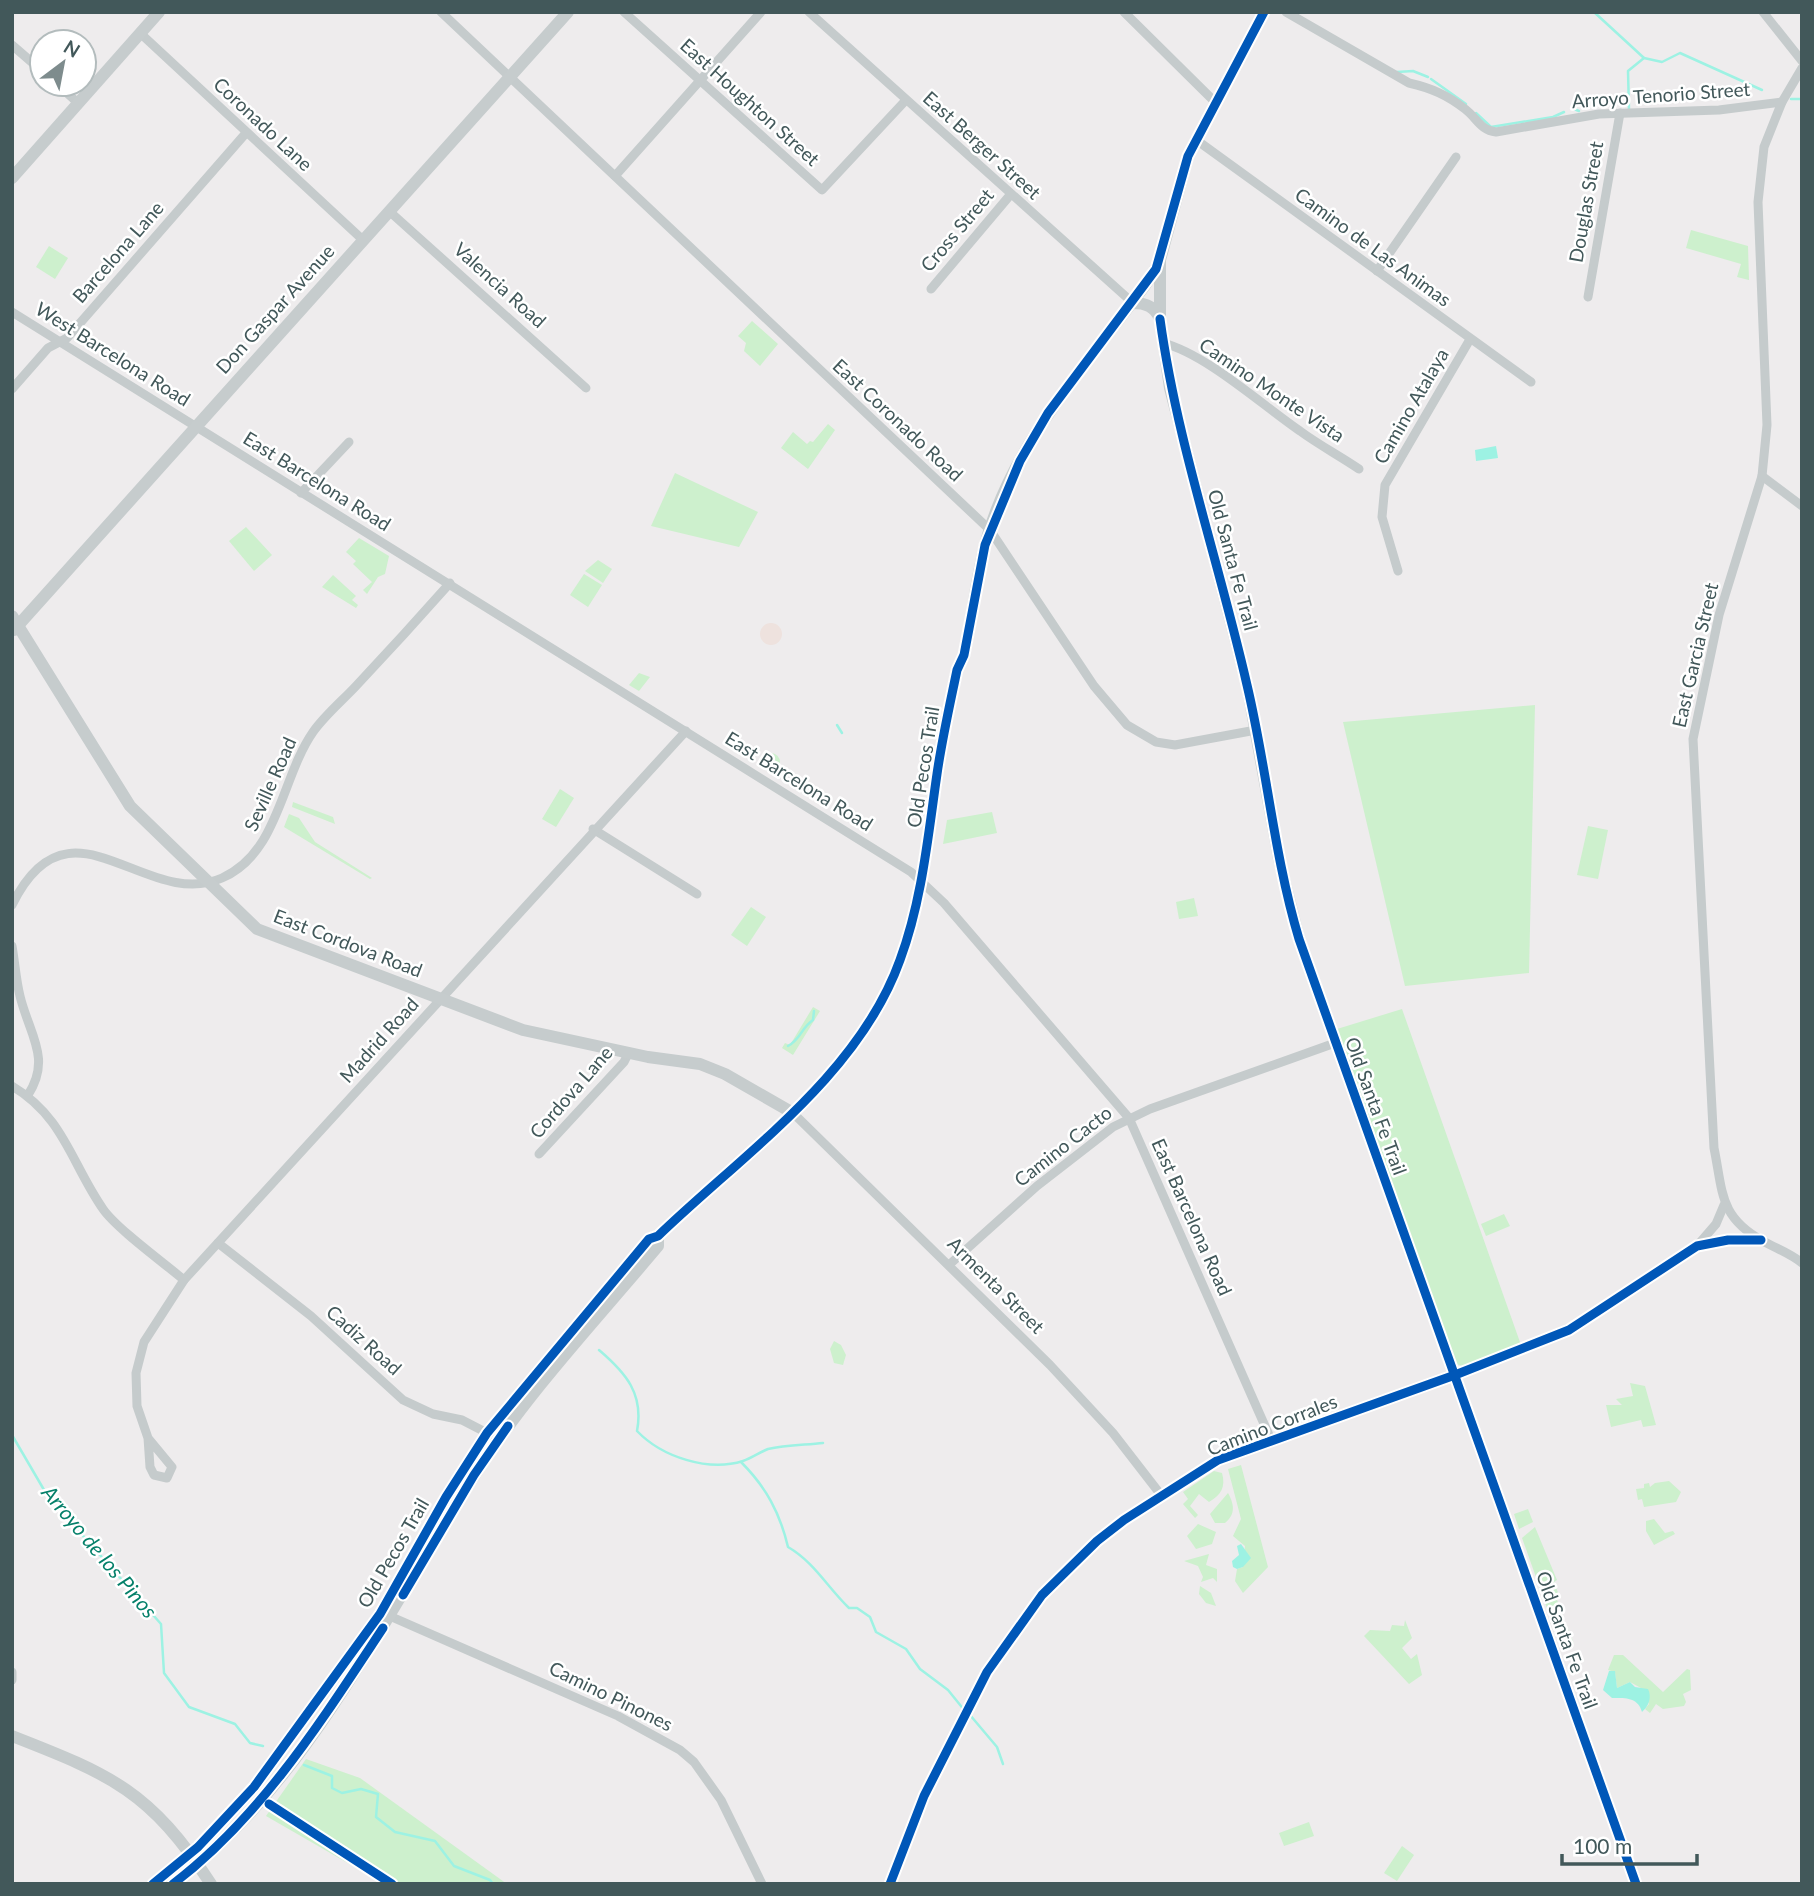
<svg xmlns="http://www.w3.org/2000/svg" width="1814" height="1896" viewBox="0 0 1814 1896" font-family="Lato,sans-serif">
  <style>
    .green { fill: #cdf0cd }
    .sand { fill: #eee2de }
    .water { fill: #9df2e3 }
    .lines { fill: none; stroke-linecap: round; stroke-linejoin: round }
    .stream { stroke: #9df2e3; stroke-width: 2.5 }
    .street { stroke: #c5cbcc; stroke-width: 9 }
    .secondary { stroke: #c6cccd; stroke-width: 12 }
    .cycleway-casing { stroke: #fff; stroke-width: 13 }
    .cycleway { stroke: #0057b8; stroke-width: 9 }
    .labels { text-anchor: middle; stroke-width: 5; stroke-linejoin: round; paint-order: stroke }
    .street-label { font-size: 19px; fill: #42585a; stroke: #fff }
    .water-label { font-size: 21px; font-style: italic; fill: #05806a; stroke: #fff }
  </style>
  <rect width="100%" height="100%" fill="#eeeced"/>
  <g class="green">
    <polygon points="1691,230 1748,246 1749,280 1737,277 1741,264 1686,248"/>
    <polygon points="49,246 68,258 55,279 36,267"/>
    <polygon points="752,321 778,344 760,366 744,351 746,343 738,336"/>
    <polygon points="828,424 835,430 808,469 781,448 793,432 807,444 810,441 813,442"/>
    <polygon points="675,473 758,512 739,547 651,526"/>
    <polygon points="246,527 272,555 254,571 229,541"/>
    <polygon points="359,538 389,556 385,574 378,577 367,594 363,590 372,582 353,564 356,561 346,552"/>
    <polygon points="598,560 612,569 603,583 585,571"/>
    <polygon points="584,574 602,585 588,607 570,595"/>
    <polygon points="333,575 356,596 352,600 358,605 356,608 322,587"/>
    <polygon points="639,673 650,677 639,691 629,685"/>
    <polygon points="1535,705 1529,973 1405,986 1343,722"/>
    <circle cx="771" cy="762" r="9"/>
    <polygon points="560,789 574,798 556,827 542,819"/>
    <polygon points="293,802 333,817 335,824 292,807"/>
    <polygon points="992,812 997,833 943,844 947,820"/>
    <polygon points="289,814 299,818 315,842 372,878 370,879 284,827"/>
    <polygon points="1588,826 1608,830 1598,879 1577,875"/>
    <polygon points="1194,898 1198,916 1179,919 1176,902"/>
    <polygon points="751,907 766,917 747,946 731,935"/>
    <polygon points="813,1007 820,1011 793,1055 782,1048 785,1043 790,1045"/>
    <polygon points="1402,1009 1521,1345 1465,1367 1456,1364 1337,1029"/>
    <polygon points="1504,1214 1510,1226 1486,1236 1481,1224"/>
    <polygon points="834,1341 841,1345 846,1355 843,1365 834,1363 830,1349"/>
    <polygon points="1630,1383 1645,1386 1656,1425 1643,1427 1641,1420 1611,1427 1606,1405 1622,1405 1616,1399 1633,1396"/>
    <polygon points="1241,1465 1268,1567 1243,1593 1235,1581 1237,1569 1243,1567 1245,1546 1233,1536 1241,1519 1228,1469"/>
    <path d="M 1214,1471 L 1222,1473 C 1226,1487 1221,1495 1209,1502 L 1199,1494 L 1190,1506 L 1198,1515 L 1195,1518 L 1183,1504 L 1188,1499 L 1183,1492 Z"/>
    <polygon points="1669,1481 1681,1492 1676,1502 1644,1507 1642,1499 1638,1500 1636,1489 1644,1488 1644,1484 1649,1483 1650,1487 1655,1483"/>
    <path d="M 1228,1493 C 1234,1504 1236,1514 1225,1523 L 1215,1523 L 1210,1514 Z"/>
    <polygon points="1528,1509 1533,1522 1519,1529 1514,1514"/>
    <polygon points="1654,1519 1665,1533 1673,1531 1675,1534 1654,1545 1646,1531 1646,1521"/>
    <polygon points="1198,1524 1216,1532 1212,1544 1196,1549 1187,1536"/>
    <polygon points="1535,1527 1557,1580 1554,1582 1560,1598 1557,1600 1564,1618 1552,1622 1522,1538"/>
    <polygon points="1209,1554 1206,1565 1217,1569 1217,1582 1213,1578 1201,1582 1203,1577 1198,1566 1184,1561"/>
    <polygon points="1200,1586 1211,1593 1216,1606 1206,1603 1199,1594"/>
    <polygon points="1405,1620 1412,1638 1402,1648 1411,1659 1417,1654 1422,1675 1409,1684 1364,1636 1370,1630 1390,1631 1392,1625 1404,1626"/>
    <polygon points="1567,1626 1574,1644 1562,1649 1555,1630"/>
    <polygon points="1614,1655 1623,1655 1663,1692 1687,1669 1690,1670 1691,1690 1683,1694 1686,1702 1684,1706 1663,1709 1656,1704 1650,1713 1645,1709 1649,1704 1641,1688 1630,1682 1617,1688 1615,1672 1608,1670"/>
    <polygon points="306,1759 360,1778 507,1884 384,1884 266,1816"/>
    <polygon points="1309,1822 1314,1836 1284,1846 1279,1833"/>
    <polygon points="1402,1846 1414,1855 1397,1881 1384,1873"/>
  </g>
  <circle class="sand" cx="771" cy="634" r="11"/>
  <g class="water">
    <polygon points="1496,446 1498,458 1476,461 1475,450"/>
    <polygon points="1241,1544 1251,1558 1243,1567 1237,1569 1233,1567 1232,1561 1239,1555 1237,1546"/>
    <path d="M 1609,1671 L 1615,1671 L 1617,1688 L 1630,1682 L 1635,1687 L 1648,1689 C 1652,1697 1649,1706 1642,1712 C 1638,1697 1625,1698 1612,1698 L 1603,1690 Z"/>
  </g>
  <g class="lines">
    <g class="stream">
      <polyline points="1594,12 1644,58"/>
      <polyline points="1397,72 1413,71 1428,77"/>
      <polyline points="1431,79 1466,104"/>
      <polyline points="1791,99 1802,99"/>
      <polyline points="1574,109 1579,111"/>
      <polyline points="1629,110 1628,71 1644,58 1662,62 1680,53 1762,90"/>
      <polyline points="1476,113 1491,127 1553,117 1564,112"/>
      <polyline points="837,725 842,733"/>
      <path d="M 788,1046 C 801,1039 801,1028 813,1020 L 814,1011"/>
      <path d="M 599,1350 C 626,1373 644,1394 637,1431 C 662,1457 708,1472 743,1461 C 752,1458 760,1452 768,1449 C 785,1445 805,1445 823,1443"/>
      <polyline points="12,1435 47,1495 161,1624 164,1673 189,1707 235,1724 250,1743 263,1746"/>
      <path d="M 741,1462 C 766,1487 780,1513 788,1547 C 814,1562 828,1588 849,1608 L 857,1608 L 870,1617 L 876,1632 L 906,1649 L 920,1669 L 948,1690 L 965,1711"/>
      <polyline points="970,1715 997,1747 1003,1764"/>
      <polyline points="304,1765 332,1776 332,1788 342,1793 361,1789 378,1794 376,1817 395,1832 435,1841 454,1866 490,1880 493,1884"/>
    </g>
    <g class="street">
      <polyline points="441,12 990,530 1094,686 1127,725 1156,742 1175,745 1256,730"/>
      <polyline points="624,12 822,190 906,100"/>
      <polyline points="809,12 1133,303"/>
      <polyline points="1124,12 1215,102"/>
      <path d="M 1286,12 L 1409,83 C 1431,88 1447,95 1465,109 C 1477,118 1480,130 1496,132 L 1599,114 L 1719,110 L 1782,102"/>
      <polyline points="1763,12 1802,61"/>
      <polyline points="140,33 363,240"/>
      <polyline points="12,45 42,71"/>
      <path d="M 1802,68 L 1782,102 L 1764,147 L 1758,202 L 1767,425 L 1762,476 L 1719,615 L 1693,739 L 1714,1148 C 1723,1192 1719,1217 1763,1241 C 1777,1249 1790,1253 1802,1263"/>
      <polyline points="57,84 78,103"/>
      <polyline points="1195,139 1531,382"/>
      <polyline points="615,176 761,12"/>
      <polyline points="389,211 586,388"/>
      <polyline points="1377,271 1456,157"/>
      <polyline points="931,289 1011,194"/>
      <polyline points="1588,297 1620,113"/>
      <polyline points="12,312 911,872 944,903 1129,1118 1272,1442"/>
      <path d="M 1163,343 C 1206,354 1262,405 1300,431 C 1319,445 1340,456 1359,469"/>
      <polyline points="12,389 48,348 67,338 246,133"/>
      <polyline points="1762,476 1802,506"/>
      <polyline points="301,493 349,442"/>
      <polyline points="1398,571 1382,517 1385,485 1469,341"/>
      <polyline points="593,829 697,894"/>
      <path d="M 12,905 C 70,787 145,912 222,878 C 279,853 281,778 313,732 C 325,715 342,701 356,686 C 388,652 419,618 450,583"/>
      <path d="M 12,946 C 15,963 16,980 20,996 C 29,1034 52,1058 28,1095"/>
      <path d="M 12,1086 C 64,1117 71,1163 103,1209 C 116,1228 164,1263 184,1280"/>
      <polyline points="793,1113 1050,1365 1113,1433 1161,1495"/>
      <polyline points="539,1154 624,1062 629,1052"/>
      <polyline points="218,1243 311,1316 403,1400 433,1414 462,1420 491,1435"/>
      <polyline points="1697,1246 1728,1240 1761,1240"/>
      <polyline points="950,1264 1037,1186 1113,1127 1150,1109 1335,1043"/>
      <polyline points="148,1438 150,1467 154,1475 167,1478 172,1467 148,1438 137,1406 136,1373 144,1342 184,1280 686,731"/>
      <polyline points="385,1614 618,1716 680,1750 694,1762 721,1800 762,1884"/>
      <polyline points="12,1672 12,1680"/>
      <polyline points="890,1884 924,1796 987,1672 1042,1595 1097,1541 1161,1495 1218,1460 1455,1375 1569,1330 1697,1246 1716,1224 1724,1205"/>
    </g>
    <g class="secondary">
      <polyline points="1264,12 1188,156 1160,260 1160,319 1170,388 1247,684 1279,859 1299,939 1636,1884"/>
      <polyline points="12,178 159,12"/>
      <path d="M 1133,303 C 1145,303 1155,306 1160,319"/>
      <polyline points="12,616 130,806 257,929 523,1030 648,1057 700,1064 725,1074 793,1113"/>
      <polyline points="14,630 568,12"/>
      <path d="M 12,1736 C 112,1775 150,1791 211,1884"/>
      <path d="M 153,1884 L 198,1847 L 254,1787 L 380,1614 L 446,1497 L 487,1433 L 649,1239 L 658,1236 C 743,1154 859,1075 900,960 C 922,901 928,836 937,774 C 942,739 950,704 957,670 L 964,655 C 972,618 976,581 985,545 C 1012,444 1086,365 1146,284 L 1160,261"/>
      <path d="M 173,1884 C 311,1779 384,1614 476,1473 C 528,1392 596,1320 658,1246 L 658,1236"/>
    </g>
    <defs>
      <g id="cycleway">
        <path d="M 1160,319 C 1177,443 1219,562 1247,685 C 1267,769 1274,856 1299,939 L 1636,1884"/>
        <polyline points="403,1595 474,1475 508,1426"/>
        <polyline points="269,1804 392,1884"/>
        <path d="M 153,1884 L 198,1847 L 254,1787 L 380,1614 L 446,1497 L 487,1433 L 649,1239 L 658,1236 C 743,1154 859,1075 900,960 C 922,901 928,836 937,774 C 942,739 950,704 957,670 L 964,655 L 985,545 L 1020,461 L 1048,413 L 1156,269 L 1188,156 L 1264,12"/>
        <path d="M 173,1884 C 262,1816 322,1720 383,1628"/>
        <polyline points="890,1884 924,1796 987,1672 1042,1595 1097,1541 1124,1520 1218,1460 1455,1375 1569,1330 1697,1246 1728,1240 1761,1240"/>
      </g>
    </defs>
    <use href="#cycleway" class="cycleway-casing"/>
    <use href="#cycleway" class="cycleway"/>
  </g>
  <g class="labels">
    <g class="street-label">
      <text transform="translate(1661 95) rotate(-4)" y="7">Arroyo Tenorio Street</text>
      <text transform="translate(750 102) rotate(42)" y="7">East Houghton Street</text>
      <text transform="translate(263 124) rotate(43)" y="7">Coronado Lane</text>
      <text transform="translate(982 145) rotate(42)" y="7">East Berger Street</text>
      <text transform="translate(1586 202) rotate(-80)" y="7">Douglas Street</text>
      <text transform="translate(957 230) rotate(-50)" y="7">Cross Street</text>
      <text transform="translate(1373 247) rotate(36)" y="7">Camino de Las Animas</text>
      <text transform="translate(118 252) rotate(-49)" y="7">Barcelona Lane</text>
      <text transform="translate(500 285) rotate(42)" y="7">Valencia Road</text>
      <text transform="translate(275 309) rotate(-48)" y="7">Don Gaspar Avenue</text>
      <text transform="translate(113 354) rotate(32)" y="7">West Barcelona Road</text>
      <text transform="translate(1272 390) rotate(34)" y="7">Camino Monte Vista</text>
      <text transform="translate(1411 406) rotate(-60)" y="7">Camino Atalaya</text>
      <text transform="translate(898 420) rotate(43)" y="7">East Coronado Road</text>
      <text transform="translate(317 481) rotate(32)" y="7">East Barcelona Road</text>
      <text transform="translate(1233 560) rotate(75)" y="7">Old Santa Fe Trail</text>
      <text transform="translate(1695 655) rotate(-77)" y="7">East Garcia Street</text>
      <text transform="translate(923 767) rotate(-81)" y="7">Old Pecos Trail</text>
      <text transform="translate(799 781) rotate(32)" y="7">East Barcelona Road</text>
      <text transform="translate(270 784) rotate(-66)" y="7">Seville Road</text>
      <text transform="translate(348 943) rotate(21)" y="7">East Cordova Road</text>
      <text transform="translate(379 1040) rotate(-48)" y="7">Madrid Road</text>
      <text transform="translate(571 1092) rotate(-49)" y="7">Cordova Lane</text>
      <text transform="translate(1376 1106) rotate(70)" y="7">Old Santa Fe Trail</text>
      <text transform="translate(1063 1146) rotate(-38)" y="7">Camino Cacto</text>
      <text transform="translate(1192 1217) rotate(66)" y="7">East Barcelona Road</text>
      <text transform="translate(996 1285) rotate(45)" y="7">Armenta Street</text>
      <text transform="translate(364 1340) rotate(42)" y="7">Cadiz Road</text>
      <text transform="translate(1272 1425) rotate(-21)" y="7">Camino Corrales</text>
      <text transform="translate(393 1553) rotate(-60)" y="7">Old Pecos Trail</text>
      <text transform="translate(1567 1640) rotate(70)" y="7">Old Santa Fe Trail</text>
      <text transform="translate(611 1696) rotate(26)" y="7">Camino Pinones</text>
    </g>
    <g class="water-label">
      <text transform="translate(99 1552) rotate(50)" y="7">Arroyo de los Pinos</text>
    </g>
  </g>
  <rect width="1814" height="1896" fill="none" stroke="#42585a" stroke-width="28"/>
  <g transform="translate(63 63) rotate(32)"><circle r="33" fill="#ffffff" stroke="#b3bcbd" stroke-width="2"/>
  <path d="M0-5L12 26L0 18L-12 26Z" fill="#7e8c8d"/>
  <text y="-10" font-size="19" font-weight="bold" text-anchor="middle" fill="#42585a">N</text>
  </g>
  <path d="M1562 1854v10h135v-10" fill="none" stroke="#42585a" stroke-width="3.5"/>
  <text x="1573" y="1854" font-size="21" fill="#42585a" stroke="#ffffff" stroke-width="5" paint-order="stroke">100 m</text>
</svg>
